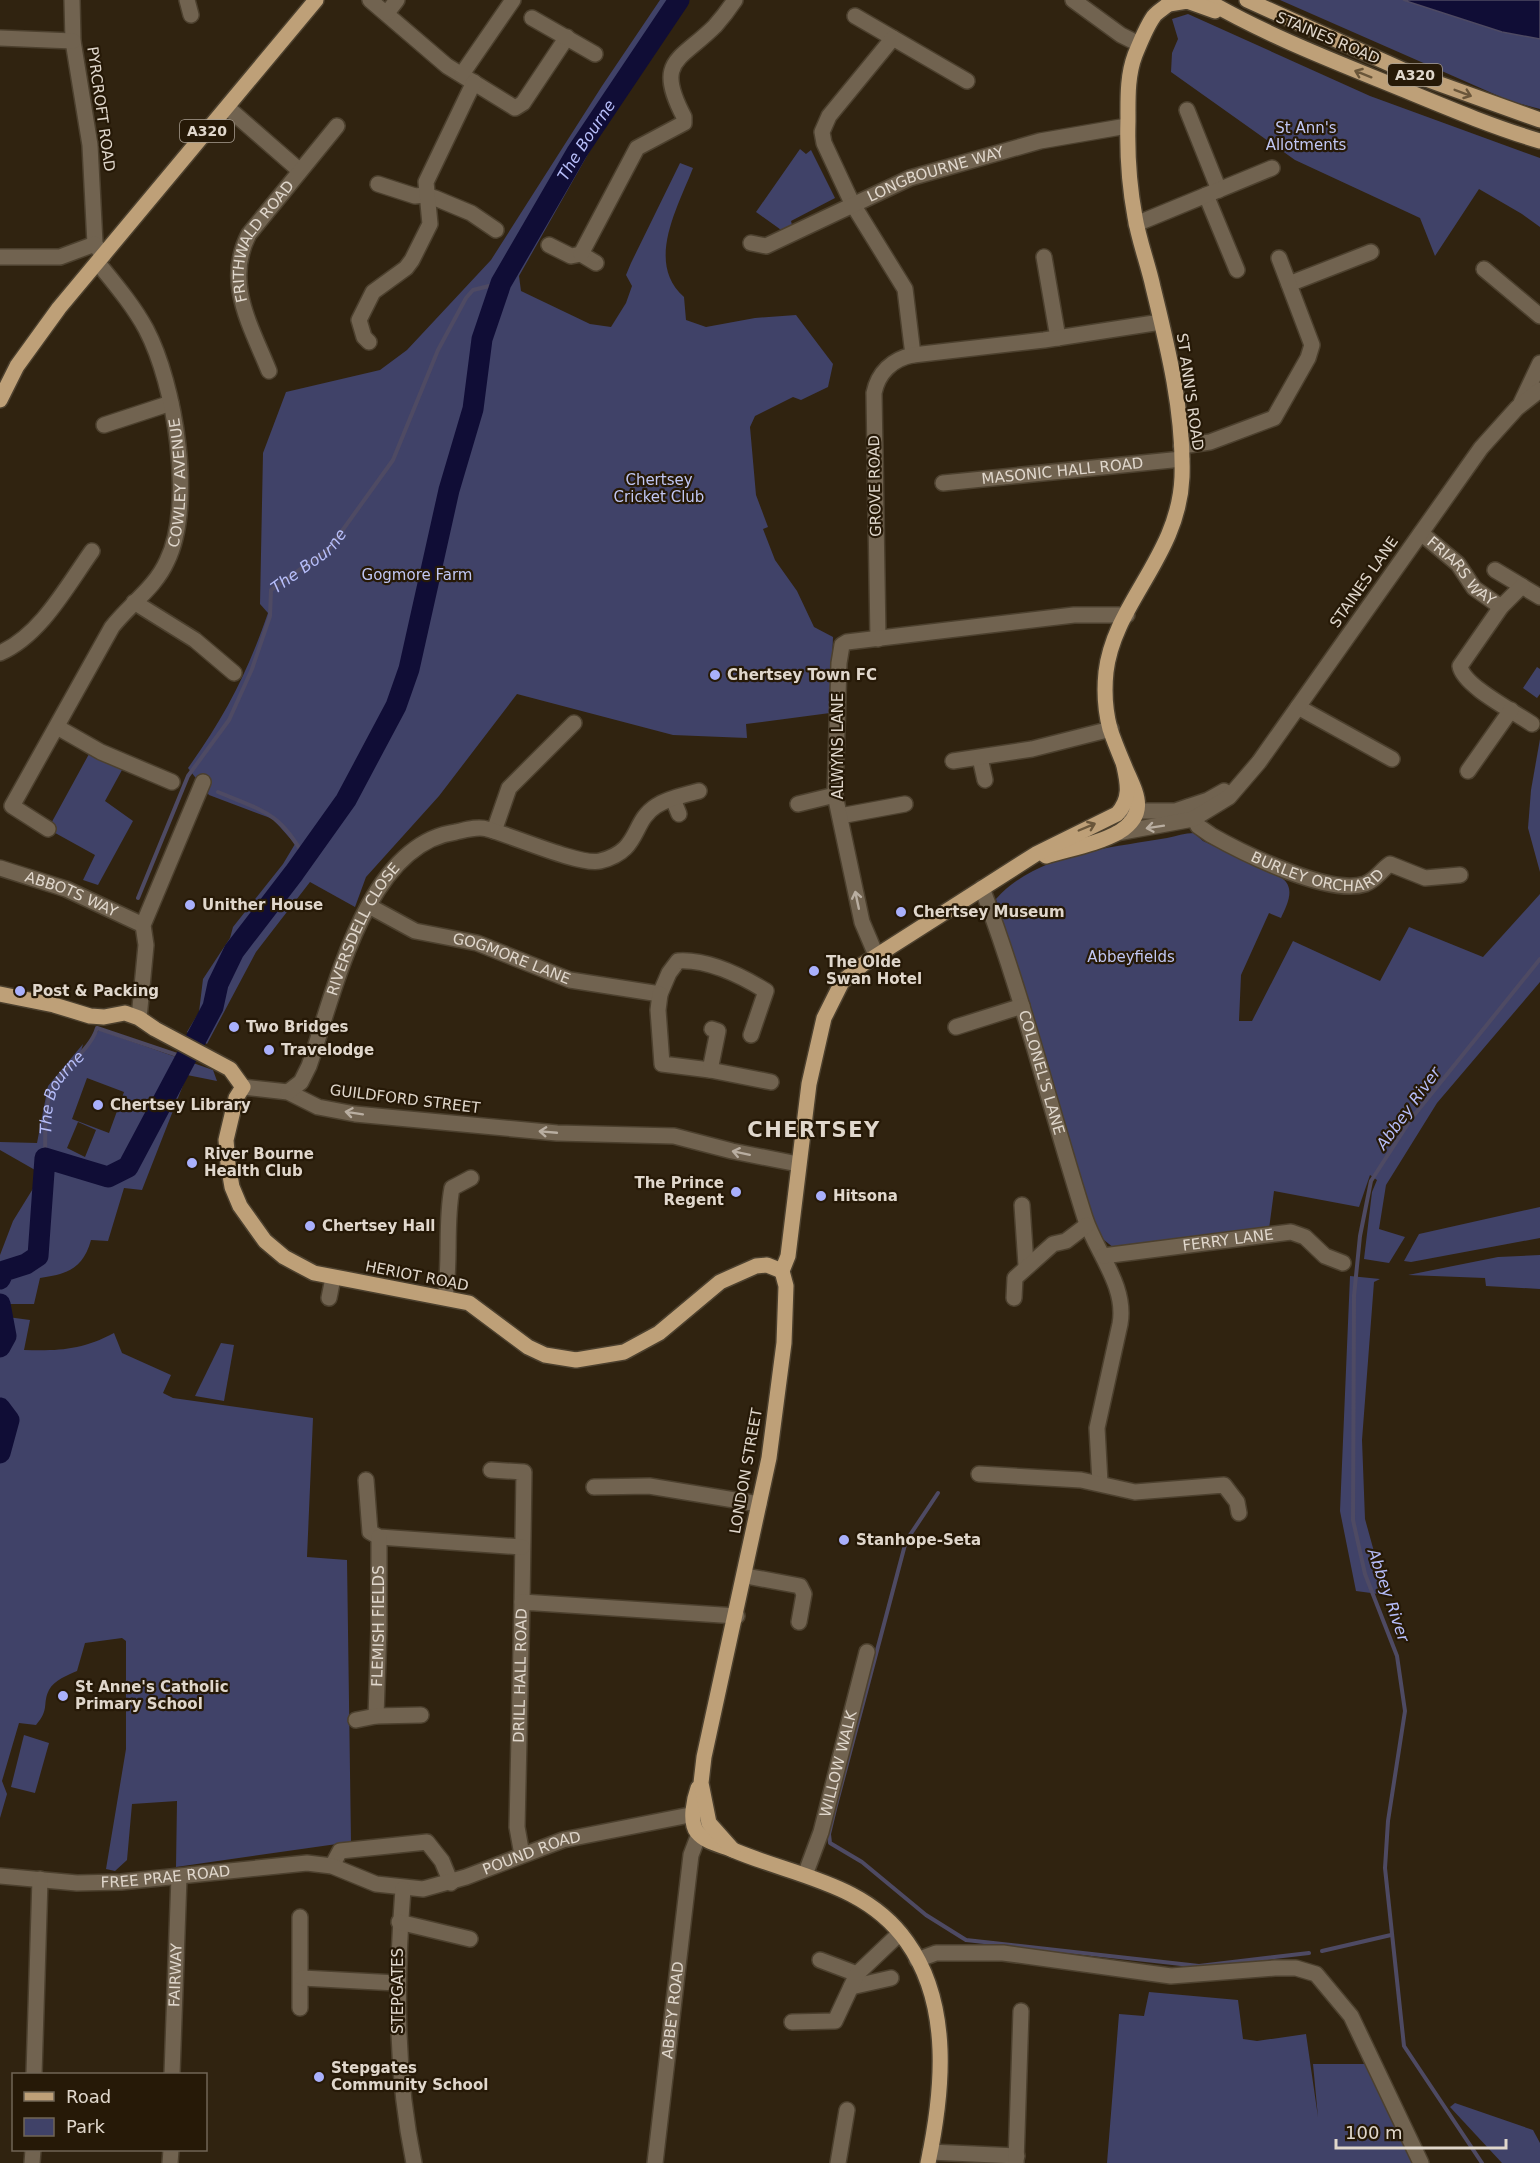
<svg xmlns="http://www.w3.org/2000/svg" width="1540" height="2163" viewBox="0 0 1540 2163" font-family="'DejaVu Sans',sans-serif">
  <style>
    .green { fill: #404268; fill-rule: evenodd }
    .water { fill: #100d36; stroke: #4e4a63; stroke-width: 1.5 }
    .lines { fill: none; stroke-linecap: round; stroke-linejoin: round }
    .stream { stroke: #4e4a63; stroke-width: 4 }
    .river { stroke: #100d36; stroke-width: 21 }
    .minor-casing { stroke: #4c402e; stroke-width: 18 }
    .major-casing { stroke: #4c402e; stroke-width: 18 }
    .minor { stroke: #716350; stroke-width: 15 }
    .major { stroke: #bea078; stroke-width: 15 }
    .oneway { stroke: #6a563a }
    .oneway2 { stroke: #b9aea1 }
    .poi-dot { fill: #a9b0fc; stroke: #261907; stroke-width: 2 }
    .labels { text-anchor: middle; stroke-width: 4.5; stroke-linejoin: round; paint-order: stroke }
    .shield { fill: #261907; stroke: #a89e91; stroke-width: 1.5 }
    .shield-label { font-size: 14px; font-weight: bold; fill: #e0d7cc }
    .street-label { font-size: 15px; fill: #e0d7cc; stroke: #261907 }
    .park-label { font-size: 15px; fill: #c1c7f4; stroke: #261907 }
    .poi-label { font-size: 15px; font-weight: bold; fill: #e0d7cc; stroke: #261907; text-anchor: start }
    .water-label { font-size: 16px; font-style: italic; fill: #b6bdf9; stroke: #261907 }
    .district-label { font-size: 21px; font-weight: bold; letter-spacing: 1.5px; fill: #e0d7cc; stroke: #261907 }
  </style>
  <rect width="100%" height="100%" fill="#302310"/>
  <g class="green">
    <path d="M 660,0 L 689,0 L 605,124 L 519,276 L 521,291 L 590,324 L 611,327 L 626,303 L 632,286 L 626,275 L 631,263 L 680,163 L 693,168 C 678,207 645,263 684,297 L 686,320 L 706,327 L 755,318 L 796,315 L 833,364 L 828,387 L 801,400 L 793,397 L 755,416 L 750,427 L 756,495 L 768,527 L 763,529 L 775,560 L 797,591 L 814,627 L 833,637 L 830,713 L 746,724 L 747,738 L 673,735 L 517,694 L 439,796 L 366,877 L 355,907 L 310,882 L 256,952 L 207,1044 L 187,1032 L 199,1012 L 203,979 L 230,938 L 233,927 L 283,864 L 295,844 L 273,819 L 209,795 L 188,768 C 225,716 247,674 268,613 L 260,604 L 263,453 L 286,392 L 380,370 L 407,350 L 491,260 L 602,86 Z"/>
    <polygon points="1280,0 1403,0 1502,32 1540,39 1540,109 1510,101"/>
    <polygon points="1188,14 1370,96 1540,158 1540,227 1522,214 1479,189 1435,256 1420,218 1295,160 1171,72 1172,53 1178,39 1172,19"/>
    <polygon points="800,149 806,154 811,150 835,198 791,221 793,229 784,232 756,212"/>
    <polygon points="1537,667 1540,669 1540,694 1537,698 1523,688"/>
    <polygon points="1540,739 1540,872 1528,828 1531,790"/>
    <polygon points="89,754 122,770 105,801 133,821 98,885 83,880 95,855 48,829"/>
    <path d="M 1194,833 L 1203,841 L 1282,878 C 1296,889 1287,904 1281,918 L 1269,913 L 1241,975 L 1239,1021 L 1252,1021 L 1293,941 L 1380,981 L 1409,927 L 1483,957 L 1540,894 L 1540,982 L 1437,1103 L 1386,1185 L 1379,1229 L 1405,1237 L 1389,1263 L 1364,1259 L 1372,1192 L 1377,1180 L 1370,1175 L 1359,1207 L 1274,1191 L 1269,1229 L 1114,1248 L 1099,1236 L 996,899 C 1037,853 1110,848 1167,838 C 1176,836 1185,833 1194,833 Z"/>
    <path d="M 99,1030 L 213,1070 L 217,1081 L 187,1075 L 142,1190 L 124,1188 L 108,1241 L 91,1240 C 83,1269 67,1274 40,1278 L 34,1304 L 0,1304 L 0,1255 L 13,1221 L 42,1174 L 0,1150 L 0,1142 L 37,1143 L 48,1086 L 83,1044 L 80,1055 ZM 87,1078 L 124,1092 L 109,1133 L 72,1119 ZM 78,1122 L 96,1130 L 85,1157 L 67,1148 Z"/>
    <polygon points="1540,1207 1540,1238 1411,1262 1404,1261 1419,1234"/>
    <polygon points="1540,1255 1540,1289 1486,1286 1485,1278 1408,1275 1498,1257"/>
    <polygon points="1350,1276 1380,1279 1374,1282 1362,1440 1365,1519 1386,1595 1356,1591 1340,1511"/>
    <path d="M 0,1316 L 30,1320 L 24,1350 C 59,1351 82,1350 114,1333 L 122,1353 L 171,1375 L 163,1393 L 173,1398 L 313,1418 L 307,1557 L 347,1560 L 351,1842 L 176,1867 L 177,1801 L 132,1804 L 127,1860 L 115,1871 L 106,1869 L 126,1749 L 126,1641 L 122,1638 L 85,1643 L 77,1671 C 68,1675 54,1680 49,1690 C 42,1704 50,1709 36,1725 L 19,1723 L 2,1781 L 7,1794 L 0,1818 Z"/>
    <polygon points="221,1343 234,1345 224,1401 195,1396"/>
    <polygon points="24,1735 49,1743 35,1793 11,1787"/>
    <polygon points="1149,1992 1238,2000 1243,2039 1257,2041 1306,2034 1318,2117 1313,2064 1365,2064 1416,2163 1107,2163 1119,2014 1144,2016"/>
    <polygon points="1455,2103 1533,2130 1540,2143 1540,2163 1502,2163 1450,2107"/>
  </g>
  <polygon class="water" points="1403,0 1540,0 1540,39 1502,32"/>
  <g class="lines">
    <g class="stream">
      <path d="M 218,792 C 263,811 280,812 305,858"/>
      <path id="s1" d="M 138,898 L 188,776 L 229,720 L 252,669 L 270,616 L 271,590 L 329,549 L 393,460 L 438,350 L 466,298 L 473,290 L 501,283"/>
      <path id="s2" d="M 45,1158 C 46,1133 42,1101 57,1080 C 69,1063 91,1048 97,1028 L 186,1058"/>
      <polyline points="938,1493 906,1541 835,1809 829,1834 830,1843 862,1862 926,1915 966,1940 1199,1966 1309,1953"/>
      <polyline points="1322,1951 1391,1935"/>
      <polyline points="1482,2163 1404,2046 1385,1868 1388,1821 1405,1711 1397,1656 1365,1574 1353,1520 1354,1296 1360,1236 1371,1181 1411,1119 1540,959"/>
    </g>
    <g class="river">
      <path id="s3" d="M 0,1279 L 4,1271 L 26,1264 L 38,1256 L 45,1158 L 108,1177 L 128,1167 L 213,1007 L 218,984 L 234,951 L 294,873 L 346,800 L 396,706 L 409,669 L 449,490 L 473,409 L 482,339 L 501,283 L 577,152 L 679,0"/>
      <polyline points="0,1304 6,1336 0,1347"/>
      <polyline points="0,1408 9,1420 0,1453"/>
    </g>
    <defs>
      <g id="minor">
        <polyline points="72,0 73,41 90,145 95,244 103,256"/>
        <polyline points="187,0 191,15"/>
        <polyline points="370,0 447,66 515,108 523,103 567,37"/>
        <polyline points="1073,0 1121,35 1139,44"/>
        <polyline points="387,13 397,0"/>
        <polyline points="855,16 967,81"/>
        <polyline points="532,18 595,54"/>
        <polyline points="0,38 73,41"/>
        <polyline points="893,38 829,116 822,132 824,143 852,203 905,289 913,355"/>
        <polyline points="462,74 513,0"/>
        <polyline points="228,108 299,170"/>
        <polyline points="1187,110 1219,190"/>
        <polyline points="378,184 415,196 425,195 435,198 471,213 496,230"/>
        <polyline points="1206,195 1237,270"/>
        <polyline points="1136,224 1272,168"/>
        <path id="s4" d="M 751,243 L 766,246 L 910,178 L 1040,141 L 1127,126"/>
        <polyline points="549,245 571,256 581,254 596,263"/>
        <path d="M 581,254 L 637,148 L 684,123 L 684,117 C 654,60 680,61 715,26 C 722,18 729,9 735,0"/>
        <polyline points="0,257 60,257 95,244"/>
        <polyline points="1044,257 1058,338"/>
        <polyline points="1484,269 1540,316"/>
        <polyline points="1289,284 1371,252"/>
        <polyline points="369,342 364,337 359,320 373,292 406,268 412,260 430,224 426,182 474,82"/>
        <path id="s5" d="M 269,371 C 250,324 224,282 249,234 L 337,126"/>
        <polyline points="1521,403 1540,363"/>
        <polyline points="104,425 171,403"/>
        <polyline points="1181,446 1210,442 1274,418 1308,358 1312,345 1279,258"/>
        <path id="s6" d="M 943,483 L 1182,459"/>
        <path id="s7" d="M 1421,533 L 1458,564 L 1474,588 L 1501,607"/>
        <polyline points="1495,570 1540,597"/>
        <path d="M 1522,586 L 1501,607 L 1460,666 C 1463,686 1515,712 1532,724"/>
        <polyline points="134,602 195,640 234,673"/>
        <path d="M 878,639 L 874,393 C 878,373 892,359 913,355 L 1044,340 L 1161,322"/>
        <path d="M 0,653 C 41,635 67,586 92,551"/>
        <polyline points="1298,707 1392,759"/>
        <polyline points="57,727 101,752 172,782"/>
        <polyline points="980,758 985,780"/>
        <polyline points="953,761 1032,749 1111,729"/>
        <polyline points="1468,771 1511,710"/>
        <polyline points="673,799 679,814"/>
        <polyline points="798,804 835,795"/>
        <path id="s8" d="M 1188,807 L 1198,826 L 1211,835 C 1243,853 1329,896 1365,884 C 1376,880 1381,870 1390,864 L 1425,878 L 1460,875"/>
        <polyline points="1126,811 1175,811 1208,800 1224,791"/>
        <polyline points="840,816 905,804"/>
        <path id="s9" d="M 48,829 L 12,806 L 112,627 C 130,604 155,588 167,561 C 195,504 175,384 146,329 C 133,305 115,284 98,263"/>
        <polyline points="494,831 509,788 574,723"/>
        <polyline points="1117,833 1193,819 1229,797 1259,762 1481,448 1517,408 1540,390"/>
        <path id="s10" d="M 0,868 L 66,889 L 143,925"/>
        <path id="s11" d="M 982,888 C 1023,996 1050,1108 1085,1218 C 1096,1252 1127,1286 1120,1324 L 1097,1428 L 1100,1483"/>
        <path id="s12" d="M 369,906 L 415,931 L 477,943 L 570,980 L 660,994 L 669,973 L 678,961 C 708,959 740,975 766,991 L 751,1035"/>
        <polyline points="876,955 862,922 835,795 839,663 842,645 847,642 1074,615 1127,615"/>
        <polyline points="660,994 658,1010 662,1064 710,1070 771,1082"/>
        <polyline points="139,1018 146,945 143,925 203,782"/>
        <polyline points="956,1027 1022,1006"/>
        <polyline points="710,1070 718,1031 712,1029"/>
        <polyline points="243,1087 288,1092 318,1107 355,1114 557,1133 674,1136 732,1151 798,1164"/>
        <path id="s13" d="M 288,1092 L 301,1082 L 309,1066 C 334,995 365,844 456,832 C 465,830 478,826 487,829 C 511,835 580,866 600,861 C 641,851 631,822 656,806 C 668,798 685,795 699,791"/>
        <polyline points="1022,1205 1026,1265"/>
        <path id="s14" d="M 1103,1256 L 1291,1232 L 1305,1237 L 1325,1256 L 1343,1263"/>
        <path d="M 445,1297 C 451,1261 445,1224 452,1188 L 471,1178"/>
        <polyline points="329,1298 333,1278"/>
        <polyline points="1014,1298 1015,1278 1053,1244 1066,1241 1087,1225"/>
        <polyline points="491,1470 524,1472 522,1602"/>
        <polyline points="979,1474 1081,1480 1135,1492 1224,1485 1237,1502 1239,1513"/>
        <polyline points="366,1480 370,1532 379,1537 522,1547"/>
        <polyline points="594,1487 649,1486 759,1504"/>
        <polyline points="746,1576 800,1586 804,1594 799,1622"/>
        <path id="s15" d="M 376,1716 L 379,1629 L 379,1537"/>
        <polyline points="356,1720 376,1716 421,1715"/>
        <path id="s16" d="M 522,1855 L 517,1827 L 522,1602 L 737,1616"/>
        <polyline points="332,1866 340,1851 427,1842 442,1861 451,1883"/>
        <path id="s17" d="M 805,1875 L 821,1832 L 867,1652"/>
        <path id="s18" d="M 0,1876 L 77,1883 L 121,1882 L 307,1863 L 332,1866 L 376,1884 L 423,1889 L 466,1877 L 563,1840 L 705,1812"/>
        <path d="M 403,1889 C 396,1982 395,2072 414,2163"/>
        <polyline points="300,1917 300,2008"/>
        <polyline points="399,1922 470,1939"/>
        <polyline points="820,1960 857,1974"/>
        <polyline points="917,1960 936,1953 1003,1953 1171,1976 1275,1968 1296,1968 1316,1974 1351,2016 1421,2163"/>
        <polyline points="302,1978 397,1983"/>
        <polyline points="851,1987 891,1978"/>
        <polyline points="792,2022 835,2021 857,1974 900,1933"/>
        <polyline points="34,2074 40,1879"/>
        <path id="s19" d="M 172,2074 L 179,1877"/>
        <polyline points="930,2152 1017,2156"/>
        <polyline points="32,2163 33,2150"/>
        <polyline points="170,2163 171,2150"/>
        <path id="s20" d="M 655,2163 L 691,1855 L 699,1834 L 707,1825"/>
        <polyline points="838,2163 847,2110"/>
        <polyline points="1016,2163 1021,2011"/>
      </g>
      <g id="major">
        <path d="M 1206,0 C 1268,36 1336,62 1402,89 C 1448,108 1493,127 1540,141"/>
        <polyline points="1247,0 1412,74 1540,120"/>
        <polyline points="1169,4 1187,1 1215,11"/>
        <polyline points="0,400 17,366 59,308 316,0"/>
        <path d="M 1046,856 C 1069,849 1098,844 1119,832 C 1151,812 1134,790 1124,765 C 1119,753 1114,741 1110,729 C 1105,710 1104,691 1106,672 C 1114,603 1179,556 1182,477 C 1184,413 1168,348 1153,287 C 1148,264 1139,241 1135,217 C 1129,185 1127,154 1128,121 C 1128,99 1127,76 1135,55 C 1140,43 1146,27 1154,16 C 1159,10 1167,7 1172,0"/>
        <polyline points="0,994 54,1005 90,1016 104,1017 125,1013 139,1018 155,1029 230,1069 243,1087 236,1098 226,1140 228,1164 232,1187 240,1206 265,1241 284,1257 314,1273 469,1303 528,1347 545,1355 576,1360 624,1352 659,1333 720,1282 756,1266 767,1265 782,1271"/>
        <path d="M 698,1788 C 694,1799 689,1822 697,1832 C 706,1843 722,1845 733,1850 C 794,1876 866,1883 907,1942 C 952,2005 943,2092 928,2163"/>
        <path d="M 733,1850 L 709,1823 L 701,1783 L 704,1757 L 769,1458 L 784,1343 L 786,1286 L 782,1271 L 788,1256 L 809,1084 L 824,1018 L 842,982 L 862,965 L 1036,854 L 1117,814 C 1131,799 1128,784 1124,766"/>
      </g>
    </defs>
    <use href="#minor" class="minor-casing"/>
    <use href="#major" class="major-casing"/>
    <use href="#minor" class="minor"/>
    <use href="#major" class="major"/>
  </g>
  <defs><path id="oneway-shaft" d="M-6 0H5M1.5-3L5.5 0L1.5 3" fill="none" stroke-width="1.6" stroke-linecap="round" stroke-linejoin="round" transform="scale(1.5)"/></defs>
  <g class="oneway">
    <use href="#oneway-shaft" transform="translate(1363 74) rotate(-158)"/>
    <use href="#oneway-shaft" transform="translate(1463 93) rotate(21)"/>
    <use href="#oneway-shaft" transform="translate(1087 827) rotate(-23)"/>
  </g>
  <g class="oneway2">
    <use href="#oneway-shaft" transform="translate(1155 827) rotate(171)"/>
    <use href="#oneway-shaft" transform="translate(857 900) rotate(-102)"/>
    <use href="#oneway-shaft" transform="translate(354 1113) rotate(-171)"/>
    <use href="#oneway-shaft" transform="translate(548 1132) rotate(-175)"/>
    <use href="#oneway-shaft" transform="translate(741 1153) rotate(-168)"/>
  </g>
  <g class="poi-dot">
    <circle cx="715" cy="675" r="6"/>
    <circle cx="190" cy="905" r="6"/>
    <circle cx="901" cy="912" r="6"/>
    <circle cx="814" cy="971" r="6"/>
    <circle cx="20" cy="991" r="6"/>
    <circle cx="234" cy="1027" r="6"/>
    <circle cx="269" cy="1050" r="6"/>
    <circle cx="98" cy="1105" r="6"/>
    <circle cx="192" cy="1163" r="6"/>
    <circle cx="736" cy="1192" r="6"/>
    <circle cx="821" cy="1196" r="6"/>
    <circle cx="310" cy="1226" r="6"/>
    <circle cx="844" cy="1540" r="6"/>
    <circle cx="63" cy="1696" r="6"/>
    <circle cx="319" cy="2077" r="6"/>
  </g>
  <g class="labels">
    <g class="shield">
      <rect x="1388" y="64" width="54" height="22" rx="4.5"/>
      <rect x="180" y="120" width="54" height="22" rx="4.5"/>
    </g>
    <g class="shield-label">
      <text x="1415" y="80">A320</text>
      <text x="207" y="136">A320</text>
    </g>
    <g class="street-label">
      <text transform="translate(1328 38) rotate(23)" y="5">STAINES ROAD</text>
      <text transform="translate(101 109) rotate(82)" y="5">PYRCROFT ROAD</text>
      <text dy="5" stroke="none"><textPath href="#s4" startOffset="200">LONGBOURNE WAY</textPath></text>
      <text dy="5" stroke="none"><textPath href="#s5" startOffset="142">FRITHWALD ROAD</textPath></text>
      <text transform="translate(1190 392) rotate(82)" y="5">ST ANN'S ROAD</text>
      <text dy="5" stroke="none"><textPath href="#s6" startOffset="120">MASONIC HALL ROAD</textPath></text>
      <text dy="5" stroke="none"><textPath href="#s9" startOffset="414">COWLEY AVENUE</textPath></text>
      <text transform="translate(875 486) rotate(-91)" y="5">GROVE ROAD</text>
      <text dy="5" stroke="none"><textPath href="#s7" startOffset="56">FRIARS WAY</textPath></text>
      <text transform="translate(1364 582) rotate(-55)" y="5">STAINES LANE</text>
      <text transform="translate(838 746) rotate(-90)" y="5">ALWYNS LANE</text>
      <text dy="5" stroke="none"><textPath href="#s8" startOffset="153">BURLEY ORCHARD</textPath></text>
      <text dy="5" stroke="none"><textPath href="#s10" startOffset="76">ABBOTS WAY</textPath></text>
      <text dy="5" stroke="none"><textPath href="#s13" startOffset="182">RIVERSDELL CLOSE</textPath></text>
      <text dy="5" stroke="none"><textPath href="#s12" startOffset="153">GOGMORE LANE</textPath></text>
      <text dy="5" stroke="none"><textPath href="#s11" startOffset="194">COLONEL'S LANE</textPath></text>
      <text transform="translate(405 1099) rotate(7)" y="5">GUILDFORD STREET</text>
      <text dy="5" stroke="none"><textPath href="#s14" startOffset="126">FERRY LANE</textPath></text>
      <text transform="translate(417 1276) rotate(11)" y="5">HERIOT ROAD</text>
      <text transform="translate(746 1471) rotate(-80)" y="5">LONDON STREET</text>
      <text dy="5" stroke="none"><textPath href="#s15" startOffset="90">FLEMISH FIELDS</textPath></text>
      <text dy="5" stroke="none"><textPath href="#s16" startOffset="180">DRILL HALL ROAD</textPath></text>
      <text dy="5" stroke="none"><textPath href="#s17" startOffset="116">WILLOW WALK</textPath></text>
      <text dy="5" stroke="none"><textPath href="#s18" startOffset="543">POUND ROAD</textPath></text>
      <text dy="5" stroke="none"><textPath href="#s18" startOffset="166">FREE PRAE ROAD</textPath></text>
      <text dy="5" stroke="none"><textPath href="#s19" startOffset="99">FAIRWAY</textPath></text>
      <text transform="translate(398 1991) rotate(-90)" y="5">STEPGATES</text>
      <text dy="5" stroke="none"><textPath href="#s20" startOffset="154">ABBEY ROAD</textPath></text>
    </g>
    <g class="park-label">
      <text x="1306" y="133">St Ann's<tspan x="1306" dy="17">Allotments</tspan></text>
      <text x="659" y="485">Chertsey<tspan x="659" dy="17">Cricket Club</tspan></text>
      <text x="417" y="580">Gogmore Farm</text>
      <text x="1131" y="962">Abbeyfields</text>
    </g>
    <g class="poi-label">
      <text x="727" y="680">Chertsey Town FC</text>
      <text x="202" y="910">Unither House</text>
      <text x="913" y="917">Chertsey Museum</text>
      <text x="826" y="967">The Olde<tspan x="826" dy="17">Swan Hotel</tspan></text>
      <text x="32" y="996">Post &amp; Packing</text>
      <text x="246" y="1032">Two Bridges</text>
      <text x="281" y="1055">Travelodge</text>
      <text x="110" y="1110">Chertsey Library</text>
      <text x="204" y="1159">River Bourne<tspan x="204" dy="17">Health Club</tspan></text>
      <text x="724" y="1188" text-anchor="end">The Prince<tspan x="724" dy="17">Regent</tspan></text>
      <text x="833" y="1201">Hitsona</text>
      <text x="322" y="1231">Chertsey Hall</text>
      <text x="856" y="1545">Stanhope-Seta</text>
      <text x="75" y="1692">St Anne's Catholic<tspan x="75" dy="17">Primary School</tspan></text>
      <text x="331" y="2073">Stepgates<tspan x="331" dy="17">Community School</tspan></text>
    </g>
    <g class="water-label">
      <text dy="6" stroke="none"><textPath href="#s3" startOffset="1372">The Bourne</textPath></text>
      <text dy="6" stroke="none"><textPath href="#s1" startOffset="387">The Bourne</textPath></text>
      <text dy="6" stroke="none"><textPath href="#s2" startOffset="70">The Bourne</textPath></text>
      <text transform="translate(1408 1108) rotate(-54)" y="6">Abbey River</text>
      <text transform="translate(1389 1595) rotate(71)" y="6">Abbey River</text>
    </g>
    <g class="district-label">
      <text x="814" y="1137">CHERTSEY</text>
    </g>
  </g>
  <rect x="12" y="2073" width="195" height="78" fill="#261907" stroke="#706556" stroke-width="1.5"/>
  <rect x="24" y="2092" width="30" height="9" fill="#bea078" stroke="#706556" stroke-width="1.5"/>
  <text x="66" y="2103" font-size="18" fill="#e0d7cc">Road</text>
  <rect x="24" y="2118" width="30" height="18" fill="#404268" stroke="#706556" stroke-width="1.5"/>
  <text x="66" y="2133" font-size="18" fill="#e0d7cc">Park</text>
  <path d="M1336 2139v9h170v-9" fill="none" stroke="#e0d7cc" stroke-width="3"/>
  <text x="1345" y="2139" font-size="18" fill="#e0d7cc" stroke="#261907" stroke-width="4.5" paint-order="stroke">100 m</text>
</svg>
